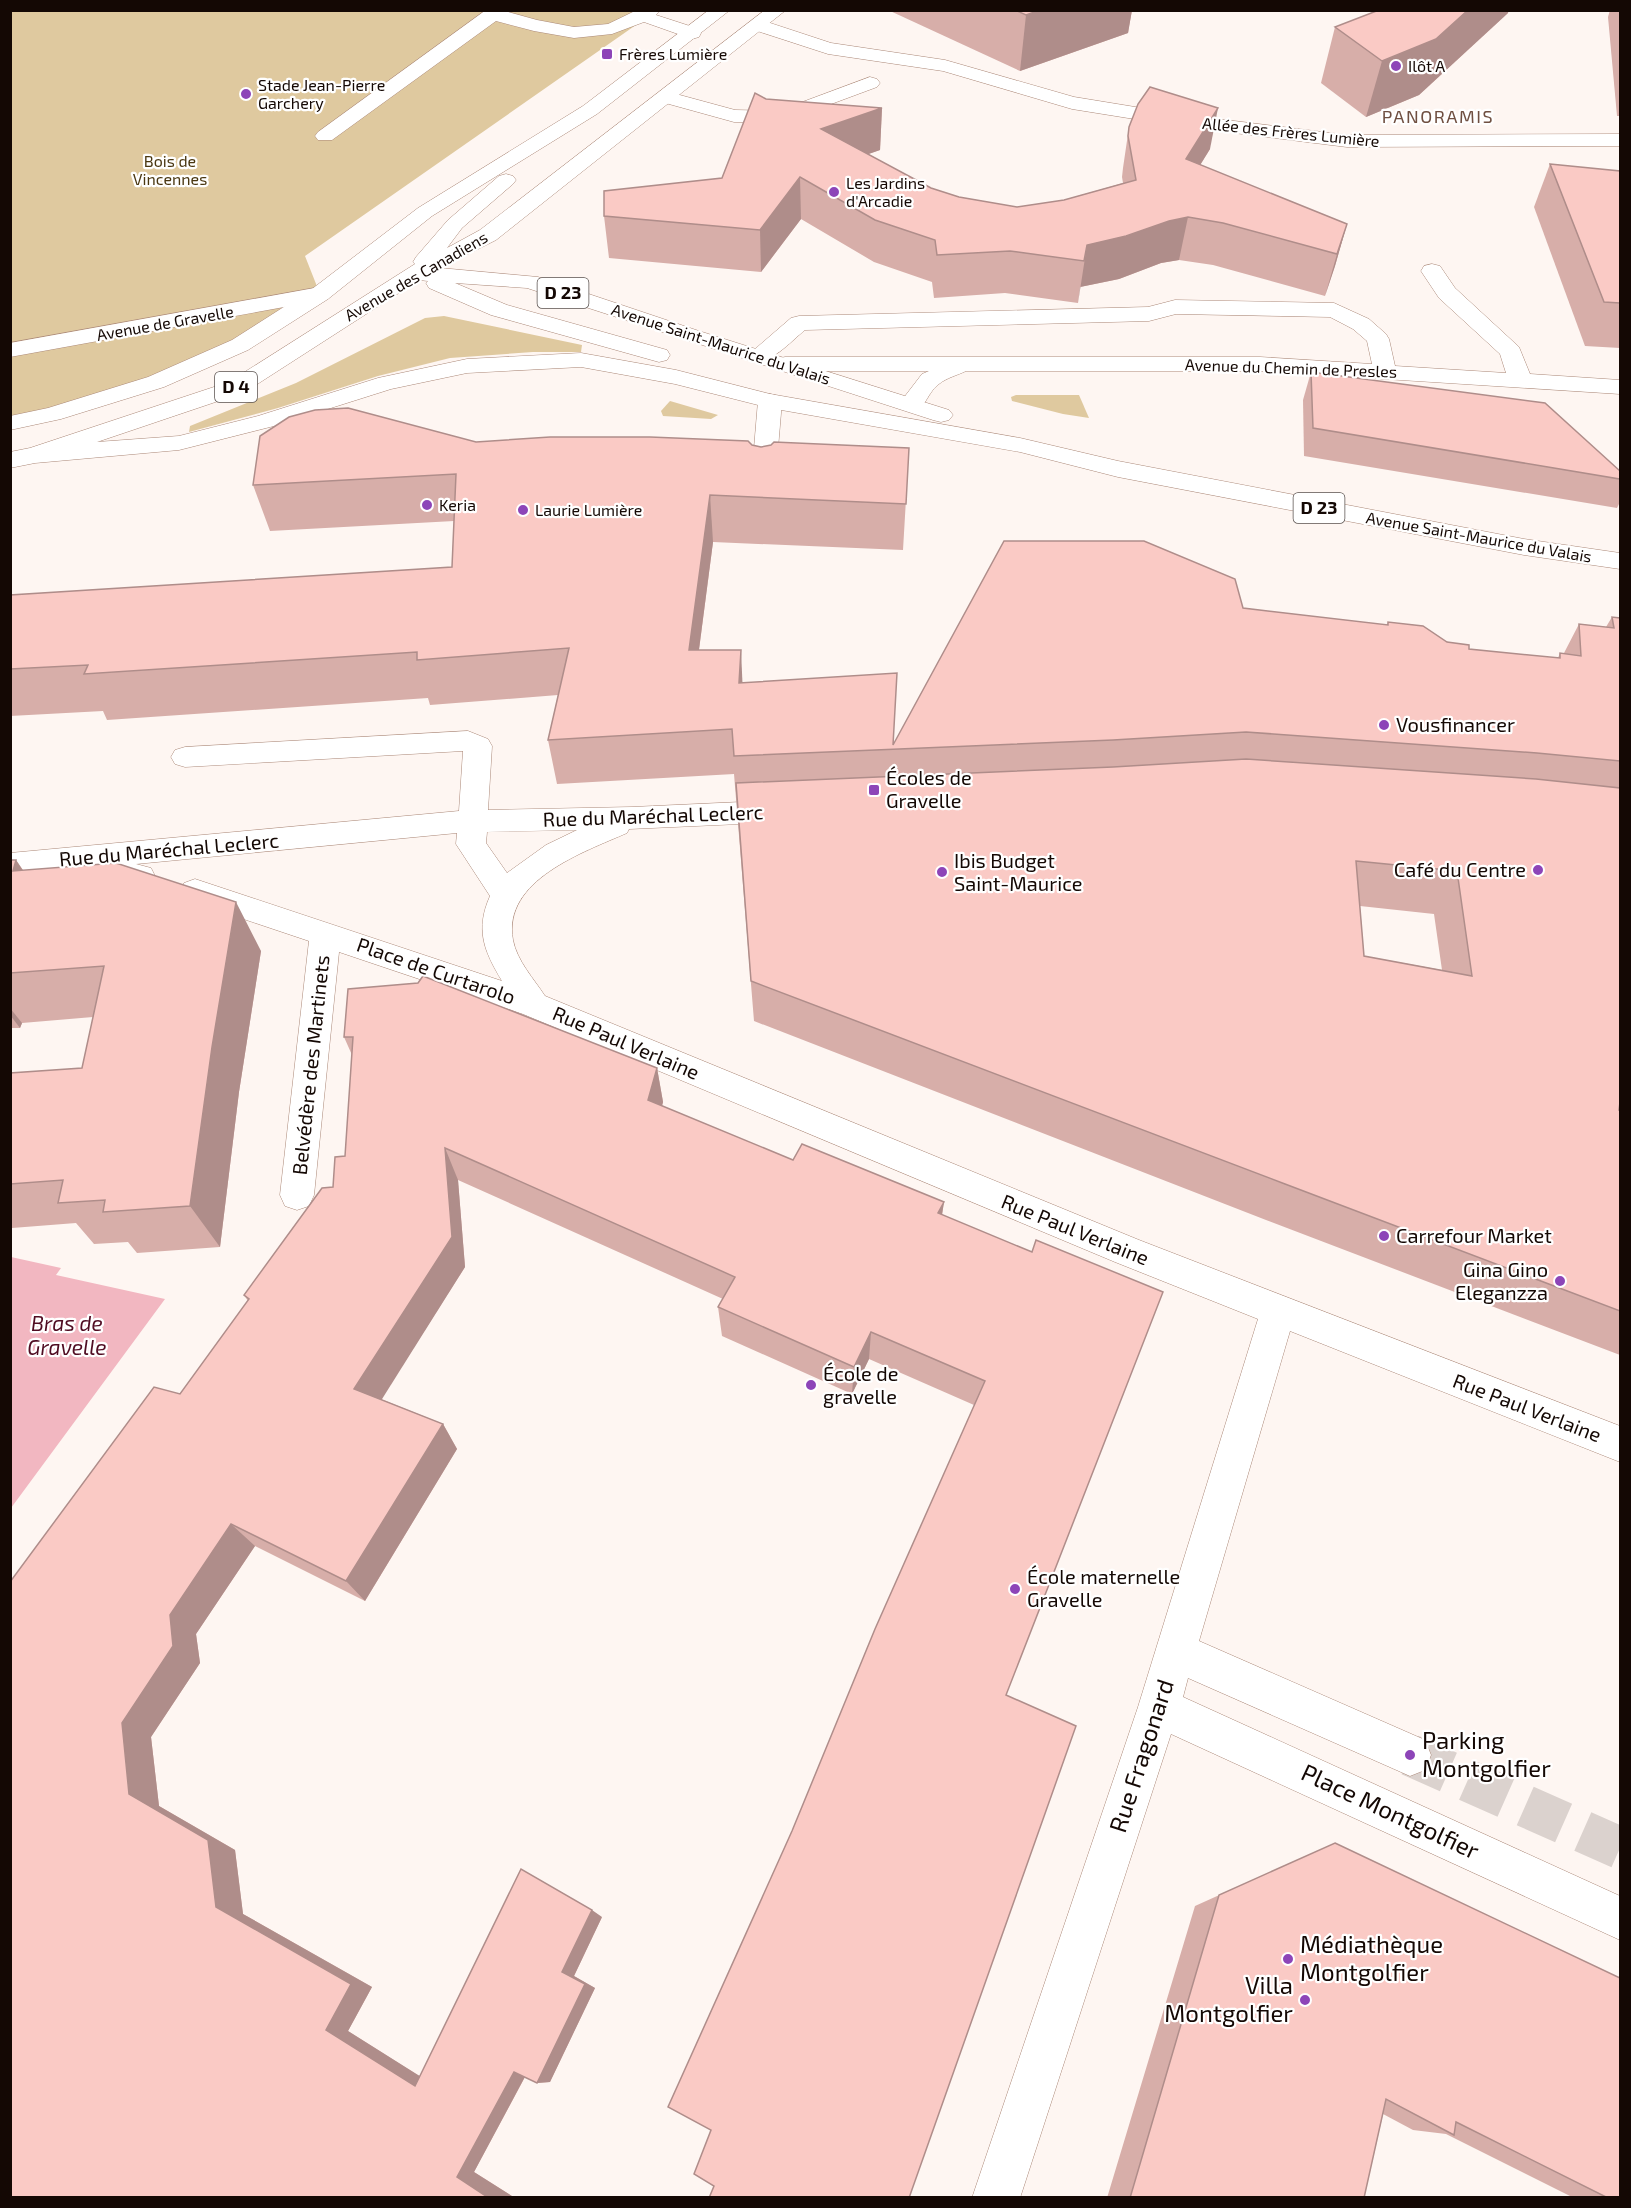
<svg xmlns="http://www.w3.org/2000/svg" width="1631" height="2208" viewBox="0 0 1631 2208" font-family="'Exo 2',sans-serif">
  <style>
    .green { fill: #dfc99f }
    .water { fill: #f2b7c1 }
    .lines { fill: none; stroke-linecap: round; stroke-linejoin: round }
    .minor-tunnel { stroke: #dbd2ce; stroke-width: 42; stroke-dasharray: 42 21; stroke-linecap: butt }
    .minor-casing { stroke: #ab8878; stroke-width: 1 }
    .major-casing { stroke: #ab8878; stroke-width: 1 }
    .minor { fill: #fff; fill-rule: evenodd }
    .major { fill: #fff; fill-rule: evenodd }
    .wall { fill: #d7aea9; fill-rule: evenodd }
    .shaded-wall { fill: #af8d8a }
    .building { fill: #facac5; stroke: #af8d8a; stroke-width: 1.5; fill-rule: evenodd }
    .poi-dot { fill: #8d45b8; stroke: #fff; stroke-width: 2 }
    .labels { text-anchor: middle; stroke-width: 4.5; stroke-linejoin: round; paint-order: stroke }
    .far-poi-label { font-size: 16px; fill: #140804; stroke: #fff; text-anchor: start }
    .far-street-label { font-size: 16px; fill: #140804; stroke: #fff }
    .far-park-label { font-size: 16px; fill: #4a3711; stroke: #fff }
    .far-neighbourhood-label { font-size: 18px; letter-spacing: 1.5px; fill: #6f4f41; stroke: #fff }
    .shield { fill: #fff; stroke: #5a524f; stroke-width: 1.5 }
    .shield-label { font-size: 18px; font-weight: bold; fill: #140804 }
    .poi-label { font-size: 20px; fill: #140804; stroke: #fff; text-anchor: start }
    .street-label { font-size: 20px; fill: #140804; stroke: #fff }
    .water-label { font-size: 21px; font-style: italic; fill: #500c22; stroke: #fff }
    .near-poi-label { font-size: 24px; fill: #140804; stroke: #fff; text-anchor: start }
    .near-street-label { font-size: 24px; fill: #140804; stroke: #fff }
  </style>
  <rect width="100%" height="100%" fill="#fef6f2"/>
  <g class="green">
    <polygon points="10,11 656,11 305,256 320,294 156,382 11,423"/>
    <polygon points="444,316 582,345 581,352 533,352 450,358 378,376 278,408 189,432 190,426 296,383 425,318"/>
    <polygon points="1016,395 1079,395 1089,418 1063,414 1012,401 1011,397"/>
    <polygon points="670,401 718,415 711,419 663,416 661,411"/>
  </g>
  <polygon class="water" points="11,1257 61,1268 56,1275 165,1299 11,1508"/>
  <g class="lines">
    <polyline class="minor-tunnel" points="1410,1755 1620,1848"/>
    <defs>
      <g id="minor">
        <polygon points="486,10 501,10 537,20 574,27 608,24 637,10 660,10 656,15 699,29 701,33 699,37 692,39 644,22 612,34 574,38 534,31 496,21 332,140 318,140 315,136 318,132"/>
        <polygon points="758,19 831,43 945,60 1074,97 1178,114 1347,135 1620,134 1620,146 1347,147 1178,126 1072,109 943,71 828,54 751,29 749,25 751,21"/>
        <polygon points="870,77 877,79 880,83 877,87 780,123 734,122 658,101 655,97 658,93 665,91 735,110 778,111"/>
        <path d="M 1432,264 L 1440,266 L 1455,288 L 1519,347 L 1530,374 L 1620,380 L 1620,394 L 1260,371 L 966,371 C 958,375 946,378 939,384 C 924,395 927,415 903,409 L 899,404 L 922,374 L 929,371 L 785,371 L 777,369 L 773,364 L 777,359 L 785,357 L 1260,357 L 1372,364 L 1367,341 L 1353,329 L 1330,317 L 1176,314 L 1149,321 L 805,330 C 790,342 770,366 750,361 L 747,356 L 791,318 L 799,316 L 1148,307 L 1175,300 L 1334,303 L 1369,319 L 1386,334 L 1389,339 L 1395,366 L 1506,373 L 1500,354 L 1439,298 L 1421,271 L 1424,266 Z"/>
        <polygon points="320,287 328,289 331,294 328,299 10,357 10,343"/>
        <polygon points="770,394 778,396 782,401 775,484 772,490 763,492 754,490 751,484 758,401 762,396"/>
        <path d="M 468,731 L 488,739 L 492,746 L 488,810 L 632,807 L 784,800 L 794,803 L 799,811 L 794,819 L 784,822 L 629,829 L 627,833 C 584,852 502,880 513,940 C 517,961 534,979 545,996 L 1139,1240 L 1620,1426 L 1620,1462 L 1290,1331 L 1199,1641 L 1425,1740 L 1431,1755 L 1425,1770 L 1410,1776 L 1188,1678 L 1183,1697 L 1620,1896 L 1620,1940 L 1171,1734 L 1020,2198 L 972,2198 L 1138,1707 L 1258,1319 L 1115,1262 L 523,1014 L 339,952 L 314,1195 L 309,1206 L 297,1210 L 285,1206 L 280,1195 L 309,941 L 184,899 L 180,891 L 184,883 L 195,879 L 502,981 C 484,951 475,930 490,896 L 456,844 L 457,833 L 136,864 L 151,868 L 155,876 L 151,884 L 140,888 L 75,869 L 10,875 L 10,853 L 459,811 L 463,751 L 185,767 L 175,764 L 171,757 L 175,750 L 185,747 ZM 577,830 L 546,845 L 507,873 L 486,843 L 487,832 Z"/>
      </g>
      <g id="major">
        <polygon points="709,10 730,10 597,114 432,216 328,299 248,350 164,387 61,419 10,430 10,416 48,408 148,377 232,340 312,289 418,208 583,106"/>
        <polygon points="765,10 786,10 496,240 440,268 538,277 699,331 949,410 953,415 949,420 941,422 933,420 527,288 455,283 507,305 667,350 670,355 667,360 659,362 491,315 429,288 426,283 428,281 419,280 245,392 97,442 179,436 258,416 378,378 467,359 581,353 676,370 770,394 1020,438 1118,461 1524,539 1620,553 1620,569 1524,555 1118,477 1020,452 770,408 675,384 581,367 467,373 391,389 274,426 179,450 35,463 10,468 10,452 30,448 229,382 415,264 413,262 416,257 448,220 499,176 506,174 513,176 516,180 513,184 462,228 447,248 480,230"/>
      </g>
    </defs>
    <use href="#minor" class="minor-casing"/>
    <use href="#major" class="major-casing"/>
    <use href="#minor" class="minor"/>
    <use href="#major" class="major"/>
  </g>
  <g class="wall">
    <polygon points="888,10 1132,10 1128,33 1020,71"/>
    <polygon points="1610,10 1620,10 1620,116 1617,116 1608,17"/>
    <polygon points="1508,13 1419,95 1366,117 1321,83 1335,27"/>
    <polygon points="766,99 882,108 880,150 868,154 931,188 959,197 1017,207 1064,200 1123,183 1122,177 1123,168 1129,127 1210,149 1200,165 1347,224 1335,266 1325,296 1213,265 1179,260 1161,263 1119,279 1080,287 1078,303 1005,293 934,298 932,282 874,262 801,219 761,272 609,258 604,216 722,178"/>
    <polygon points="1550,164 1620,171 1620,348 1585,346 1534,207"/>
    <polygon points="1311,372 1620,471 1620,502 1617,508 1304,456 1303,400"/>
    <path d="M 476,442 L 752,445 L 761,447 L 909,448 L 903,550 L 713,542 L 699,650 L 742,682 L 893,745 L 1243,608 L 1387,625 L 1388,622 L 1469,649 L 1558,658 L 1560,653 L 1564,653 L 1579,624 L 1606,627 L 1612,617 L 1620,618 L 1620,1102 L 1619,1110 L 1620,1110 L 1620,1355 L 1266,1220 L 754,1021 L 734,774 L 557,784 L 548,740 L 558,695 L 430,705 L 428,698 L 107,720 L 103,711 L 10,716 L 10,595 L 452,567 L 454,521 L 270,531 L 253,485 ZM 1360,906 L 1434,914 L 1442,970 L 1364,956 Z"/>
    <polygon points="10,860 16,860 23,870 261,951 239,1092 220,1247 137,1253 128,1242 94,1244 76,1223 12,1228 10,1226 10,1073 82,1068 93,1017 22,1023 20,1028 10,1028"/>
    <polygon points="348,989 657,1068 663,1102 662,1106 793,1160 944,1202 942,1215 1032,1252 1006,1695 714,2186 711,2130 792,1831 974,1405 869,1359 852,1394 722,1336 718,1307 723,1299 458,1180 465,1267 381,1399 443,1424 457,1449 365,1601 255,1546 196,1634 200,1663 151,1737 159,1806 235,1850 243,1914 372,1987 348,2031 419,2076 602,1917 574,1976 595,1988 550,2082 537,2083 525,2077 474,2172 515,2198 10,2198 180,1394 248,1301 244,1295 333,1187 345,1156 352,1055 344,1037"/>
    <polygon points="1335,1843 1620,2198 1574,2198 1446,2134 1413,2130 1383,2114 1364,2198 1107,2198 1195,1906"/>
  </g>
  <g class="shaded-wall">
    <polygon points="1040,10 1132,10 1128,33 1020,71 1026,15"/>
    <polygon points="1468,10 1509,10 1508,13 1419,95 1366,117 1382,61"/>
    <polygon points="882,108 880,150 821,171 821,129"/>
    <polygon points="1218,108 1210,149 1178,201 1186,159"/>
    <polygon points="800,177 801,219 761,272 760,230"/>
    <polygon points="1188,217 1179,260 1161,263 1119,279 1080,287 1078,303 1087,245 1169,221"/>
    <polygon points="1347,224 1335,266 1325,296 1337,254"/>
    <polygon points="710,495 713,542 693,695 689,650"/>
    <polygon points="741,650 743,695 739,683"/>
    <polygon points="16,860 49,910 13,871"/>
    <polygon points="236,902 261,951 239,1092 220,1247 190,1206 212,1047"/>
    <polygon points="10,1008 22,1023 20,1028 10,1015"/>
    <polygon points="657,1068 663,1102 654,1134 648,1100"/>
    <polygon points="445,1148 458,1180 465,1267 372,1415 354,1389"/>
    <polygon points="944,1202 939,1233 938,1213"/>
    <polygon points="871,1332 869,1359 852,1394 854,1367"/>
    <polygon points="443,1424 457,1449 365,1601 346,1581"/>
    <polygon points="231,1524 255,1546 196,1634 200,1663 151,1737 159,1806 235,1850 243,1914 372,1987 348,2031 434,2085 415,2086 326,2030 216,1907 129,1794 122,1723 170,1615"/>
    <polygon points="592,1910 602,1917 574,1976 595,1988 550,2082 537,2083 562,1972"/>
    <polygon points="528,2071 474,2172 515,2198 489,2198 457,2177 514,2072"/>
  </g>
  <g class="building">
    <polygon points="1015,10 1040,10 1026,15"/>
    <polygon points="1379,10 1468,10 1436,39 1382,61 1335,27"/>
    <polygon points="1150,87 1218,108 1186,159 1347,224 1337,254 1223,223 1188,217 1169,221 1126,236 1087,245 1084,261 1010,251 937,255 935,240 875,220 800,177 760,230 604,216 604,191 722,178 755,93 766,99 882,108 821,129 931,188 959,197 1017,207 1064,200 1136,180 1128,136 1129,127 1138,104"/>
    <polygon points="1550,164 1620,171 1620,303 1604,302"/>
    <polygon points="1311,372 1545,403 1620,471 1620,479 1313,428"/>
    <polygon points="348,408 476,442 550,437 650,437 748,441 752,445 761,447 771,445 774,442 909,448 906,504 710,495 689,650 741,650 739,683 897,673 893,745 1004,541 1144,541 1235,579 1243,608 1388,625 1388,622 1423,626 1447,642 1469,645 1469,649 1560,658 1560,653 1581,656 1579,624 1614,628 1612,617 1620,618 1620,761 1537,753 1246,732 1113,740 734,756 732,729 548,740 569,648 417,660 417,652 84,674 88,665 10,669 10,595 452,567 456,474 253,485 260,436 289,417 315,410"/>
    <path d="M 1246,759 L 1536,779 L 1620,788 L 1620,1102 L 1619,1110 L 1620,1110 L 1620,1311 L 1285,1184 L 751,981 L 736,783 L 1113,767 ZM 1356,861 L 1457,871 L 1472,976 L 1364,956 Z"/>
    <polygon points="10,860 16,860 13,871 116,863 236,902 212,1047 190,1206 103,1212 105,1200 58,1203 63,1180 10,1184 10,1073 82,1068 104,966 10,973"/>
    <polygon points="423,976 657,1068 648,1100 793,1160 802,1144 944,1202 938,1213 1032,1252 1036,1240 1163,1292 1006,1695 1076,1726 909,2198 709,2198 714,2186 694,2174 711,2130 668,2107 792,1831 875,1629 985,1381 871,1332 854,1367 718,1307 735,1277 445,1148 452,1237 354,1389 443,1424 346,1581 231,1524 170,1615 173,1646 122,1723 129,1794 208,1840 216,1907 351,1984 326,2030 415,2086 521,1869 592,1910 562,1972 585,1984 537,2083 514,2072 457,2177 489,2198 10,2198 10,1582 154,1387 180,1394 249,1299 244,1295 322,1188 333,1187 335,1157 345,1156 353,1037 344,1037 348,989 418,983"/>
    <polygon points="1335,1843 1620,1978 1620,2198 1608,2198 1456,2122 1454,2135 1386,2099 1364,2198 1130,2198 1219,1895"/>
  </g>
  <g class="poi-dot">
    <rect x="601" y="48" width="12" height="12" rx="3"/>
    <circle cx="1396" cy="66" r="6"/>
    <circle cx="246" cy="94" r="6"/>
    <circle cx="834" cy="192" r="6"/>
    <circle cx="427" cy="505" r="6"/>
    <circle cx="523" cy="510" r="6"/>
    <circle cx="1384" cy="725" r="6"/>
    <rect x="868" y="784" width="12" height="12" rx="3"/>
    <circle cx="1538" cy="870" r="6"/>
    <circle cx="942" cy="872" r="6"/>
    <circle cx="1384" cy="1236" r="6"/>
    <circle cx="1560" cy="1281" r="6"/>
    <circle cx="811" cy="1385" r="6"/>
    <circle cx="1015" cy="1589" r="6"/>
    <circle cx="1410" cy="1755" r="6"/>
    <circle cx="1288" cy="1959" r="6"/>
    <circle cx="1305" cy="2000" r="6"/>
  </g>
  <g class="labels">
    <g class="far-poi-label">
      <text x="619" y="60">Frères Lumière</text>
      <text x="1408" y="72">Ilôt A</text>
      <text x="258" y="91">Stade Jean-Pierre<tspan x="258" dy="18">Garchery</tspan></text>
      <text x="846" y="189">Les Jardins<tspan x="846" dy="18">d'Arcadie</tspan></text>
      <text x="439" y="511">Keria</text>
      <text x="535" y="516">Laurie Lumière</text>
    </g>
    <g class="far-street-label">
      <text transform="translate(1291 132) rotate(6)" y="6">Allée des Frères Lumière</text>
      <text transform="translate(416 276) rotate(-30)" y="6">Avenue des Canadiens</text>
      <text transform="translate(165 323) rotate(-10)" y="6">Avenue de Gravelle</text>
      <text transform="translate(721 344) rotate(18)" y="6">Avenue Saint-Maurice du Valais</text>
      <text transform="translate(1291 368) rotate(2)" y="6">Avenue du Chemin de Presles</text>
      <text transform="translate(1479 537) rotate(10)" y="6">Avenue Saint-Maurice du Valais</text>
    </g>
    <g class="far-park-label">
      <text x="170" y="167">Bois de<tspan x="170" dy="18">Vincennes</tspan></text>
    </g>
    <g class="far-neighbourhood-label">
      <text x="1438" y="123">PANORAMIS</text>
    </g>
    <g class="shield">
      <rect x="537.5" y="278" width="51" height="30" rx="4.5"/>
      <rect x="215" y="372" width="42" height="30" rx="4.5"/>
      <rect x="1293.5" y="493" width="51" height="30" rx="4.5"/>
    </g>
    <g class="shield-label">
      <text x="563" y="299">D 23</text>
      <text x="236" y="393">D 4</text>
      <text x="1319" y="514">D 23</text>
    </g>
    <g class="poi-label">
      <text x="1396" y="732">Vousfinancer</text>
      <text x="886" y="785">Écoles de<tspan x="886" dy="23">Gravelle</tspan></text>
      <text x="954" y="868">Ibis Budget<tspan x="954" dy="23">Saint-Maurice</tspan></text>
      <text x="1526" y="877" text-anchor="end">Café du Centre</text>
      <text x="1396" y="1243">Carrefour Market</text>
      <text x="1548" y="1277" text-anchor="end">Gina Gino<tspan x="1548" dy="23">Eleganzza</tspan></text>
      <text x="823" y="1381">École de<tspan x="823" dy="23">gravelle</tspan></text>
      <text x="1027" y="1584">École maternelle<tspan x="1027" dy="23">Gravelle</tspan></text>
    </g>
    <g class="street-label">
      <text transform="translate(653 816) rotate(-2)" y="7">Rue du Maréchal Leclerc</text>
      <text transform="translate(169 850) rotate(-5)" y="7">Rue du Maréchal Leclerc</text>
      <text transform="translate(436 971) rotate(19)" y="7">Place de Curtarolo</text>
      <text transform="translate(626 1043) rotate(23)" y="7">Rue Paul Verlaine</text>
      <text transform="translate(311 1065) rotate(-84)" y="7">Belvédère des Martinets</text>
      <text transform="translate(1075 1230) rotate(22)" y="7">Rue Paul Verlaine</text>
      <text transform="translate(1527 1408) rotate(21)" y="7">Rue Paul Verlaine</text>
    </g>
    <g class="water-label">
      <text x="67" y="1331">Bras de<tspan x="67" dy="24">Gravelle</tspan></text>
    </g>
    <g class="near-poi-label">
      <text x="1422" y="1749">Parking<tspan x="1422" dy="28">Montgolfier</tspan></text>
      <text x="1300" y="1953">Médiathèque<tspan x="1300" dy="28">Montgolfier</tspan></text>
      <text x="1293" y="1994" text-anchor="end">Villa<tspan x="1293" dy="28">Montgolfier</tspan></text>
    </g>
    <g class="near-street-label">
      <text transform="translate(1142 1756) rotate(-72)" y="8">Rue Fragonard</text>
      <text transform="translate(1390 1812) rotate(25)" y="8">Place Montgolfier</text>
    </g>
  </g>
  <rect width="1631" height="2208" fill="none" stroke="#140804" stroke-width="24"/>
</svg>
